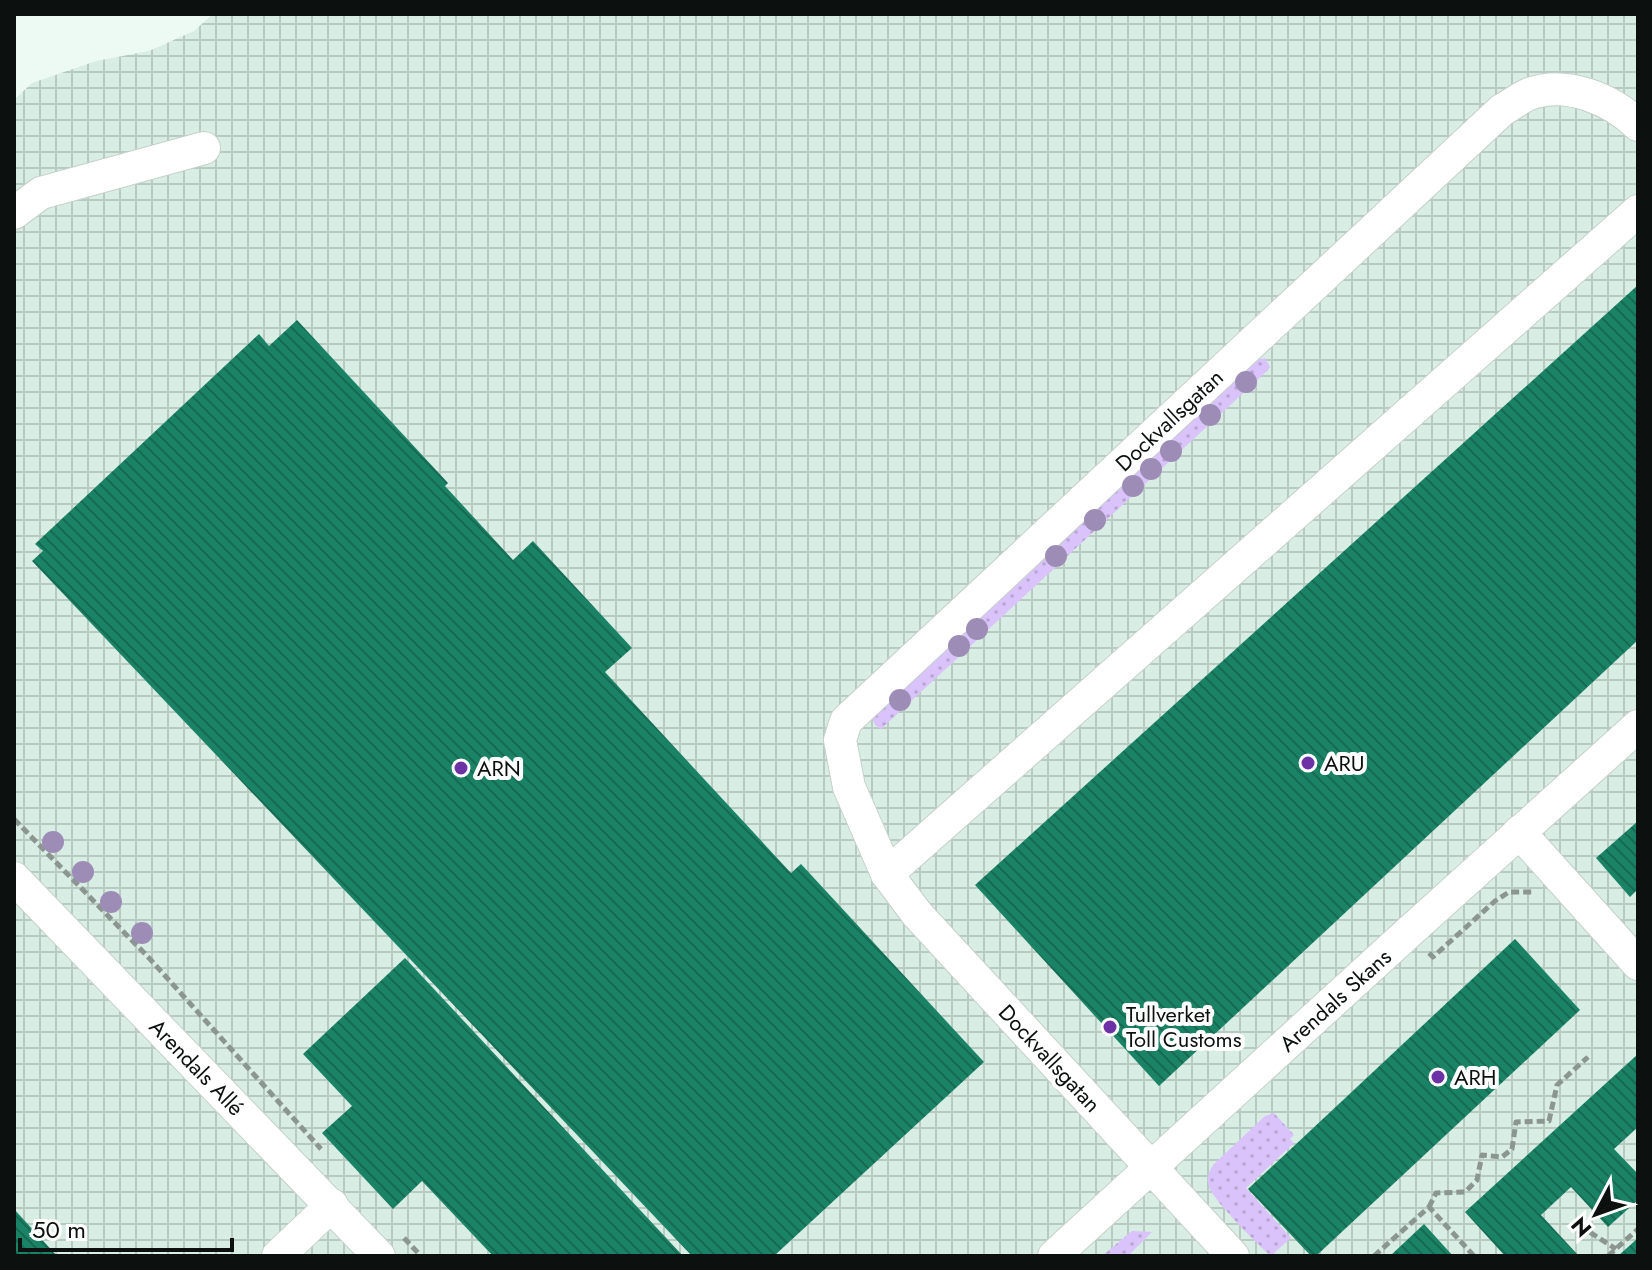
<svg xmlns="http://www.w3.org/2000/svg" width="1652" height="1270" viewBox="0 0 1652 1270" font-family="Jost,sans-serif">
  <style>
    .industrial { fill: url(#industrial-grid) }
    .grass { fill: url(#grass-dots) }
    .building { fill: url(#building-back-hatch) }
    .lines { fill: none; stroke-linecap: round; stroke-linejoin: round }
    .minor-casing { stroke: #c5d1cb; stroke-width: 34 }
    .path { stroke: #8c9691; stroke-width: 5; stroke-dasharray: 8 4; stroke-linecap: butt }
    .minor { stroke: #fff; stroke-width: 32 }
    .tree { fill: #9d8db6 }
    .poi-dot { fill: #6d31a6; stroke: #fff; stroke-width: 3 }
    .labels { text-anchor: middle; stroke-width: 8; stroke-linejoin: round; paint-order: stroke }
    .street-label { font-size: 22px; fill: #0c110f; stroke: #fff }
    .poi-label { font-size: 22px; fill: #0c110f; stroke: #fff; text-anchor: start }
  </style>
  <defs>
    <pattern id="industrial-grid" width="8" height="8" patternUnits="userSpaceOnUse" patternTransform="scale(2)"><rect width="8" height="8" fill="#d8ede4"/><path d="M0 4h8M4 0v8" fill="none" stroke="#b8cac2"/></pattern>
    <pattern id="grass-dots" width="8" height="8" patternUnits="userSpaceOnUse" patternTransform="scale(2)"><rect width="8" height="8" fill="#d9c3fa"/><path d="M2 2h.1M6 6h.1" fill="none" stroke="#b9a6d5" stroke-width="1.8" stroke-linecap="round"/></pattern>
    <pattern id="building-back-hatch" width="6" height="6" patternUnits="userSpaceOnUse" patternTransform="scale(2)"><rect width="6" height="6" fill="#1b8365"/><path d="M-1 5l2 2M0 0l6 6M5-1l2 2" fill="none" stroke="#166a52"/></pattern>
  </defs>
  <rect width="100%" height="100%" fill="#edfaf4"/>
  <polygon class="industrial" points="213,14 1638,14 1638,1256 14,1256 14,100 32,83 96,61 149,51 194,31"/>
  <g class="grass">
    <polygon points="1265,358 1270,367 1268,370 895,716 881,729 875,725 872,718 1257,360"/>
    <path d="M 1274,1113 L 1294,1135 L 1290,1139 L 1294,1143 L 1246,1188 L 1291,1238 L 1274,1253 L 1275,1256 L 1271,1256 C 1258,1245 1214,1201 1209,1187 C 1206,1178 1209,1170 1215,1163 L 1265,1116 Z"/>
    <polygon points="1132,1231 1152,1232 1128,1256 1102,1256"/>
  </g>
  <g class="building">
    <polygon points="1638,285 1638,640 1159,1086 975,885"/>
    <polygon points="297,320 448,483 445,486 513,560 533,541 632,648 605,672 791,873 801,864 984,1062 774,1256 692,1256 32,561 43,551 35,544 259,334 269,346"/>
    <polygon points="1638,821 1638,889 1630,897 1596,858"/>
    <polygon points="1515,939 1580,1010 1316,1256 1311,1256 1248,1189"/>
    <polygon points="405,958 683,1256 493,1256 422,1181 393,1209 322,1133 352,1106 303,1054"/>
    <polygon points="1638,1054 1638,1127 1614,1149 1638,1174 1638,1200 1608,1227 1571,1187 1541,1215 1577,1254 1575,1256 1505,1256 1465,1212"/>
    <polygon points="14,1209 57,1256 14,1256"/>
    <polygon points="1424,1224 1453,1256 1390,1256"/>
    <polygon points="1638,1238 1638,1256 1618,1256"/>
  </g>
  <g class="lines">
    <defs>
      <g id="minor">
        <polyline points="14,213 41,193 204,148"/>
        <polyline points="1519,832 1638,964"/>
        <polyline points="887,874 1638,211"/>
        <polyline points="14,878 379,1256"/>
        <polyline points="278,1256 332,1205"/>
        <polyline points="1054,1256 1409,932 1638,726"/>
        <path d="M 1233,1256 L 917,914 L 887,874 L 849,787 L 840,740 L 846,721 L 1502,110 C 1511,105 1520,98 1529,94 C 1566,80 1611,99 1638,125"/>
      </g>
    </defs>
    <use href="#minor" class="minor-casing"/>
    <g class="path">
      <polyline points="14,819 150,959 321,1149"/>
      <polyline points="1429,953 1433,957 1495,901 1509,892 1534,892"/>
      <polyline points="1429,1207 1436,1193 1465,1192 1477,1180 1482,1155 1502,1157 1512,1149 1516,1122 1549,1121 1557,1085 1588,1057"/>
      <polyline points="1580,1226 1616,1249"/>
      <polyline points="404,1238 421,1256"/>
      <polyline points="1374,1256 1429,1207 1474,1256"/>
      <polyline points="1608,1256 1638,1229"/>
    </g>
    <use href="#minor" class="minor"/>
  </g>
  <g class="tree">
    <circle cx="1246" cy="382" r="11"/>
    <circle cx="1210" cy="415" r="11"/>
    <circle cx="1171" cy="451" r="11"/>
    <circle cx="1151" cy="469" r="11"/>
    <circle cx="1133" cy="486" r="11"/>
    <circle cx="1095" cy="520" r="11"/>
    <circle cx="1056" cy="556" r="11"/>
    <circle cx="977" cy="629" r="11"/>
    <circle cx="959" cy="646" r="11"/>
    <circle cx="900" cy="700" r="11"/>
    <circle cx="53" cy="842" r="11"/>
    <circle cx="83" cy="872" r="11"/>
    <circle cx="111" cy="902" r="11"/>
    <circle cx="142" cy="933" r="11"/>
  </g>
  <g class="poi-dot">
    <circle cx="1308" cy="763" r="8"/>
    <circle cx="461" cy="768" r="8"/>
    <circle cx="1110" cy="1027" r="8"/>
    <circle cx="1438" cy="1077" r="8"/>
  </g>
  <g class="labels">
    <g class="street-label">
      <text transform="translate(1169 420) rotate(-43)" y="8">Dockvallsgatan</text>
      <text transform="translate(1335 1000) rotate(-42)" y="8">Arendals Skans</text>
      <text transform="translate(1050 1058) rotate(47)" y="8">Dockvallsgatan</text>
      <text transform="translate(197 1067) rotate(46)" y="8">Arendals Allé</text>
    </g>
    <g class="poi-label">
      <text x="1324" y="771">ARU</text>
      <text x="477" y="776">ARN</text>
      <text x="1126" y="1022">Tullverket<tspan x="1126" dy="25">Toll Customs</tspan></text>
      <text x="1454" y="1085">ARH</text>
    </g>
  </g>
  <rect width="1652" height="1270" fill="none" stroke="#0c110f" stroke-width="32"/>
  <g transform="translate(1596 1214) rotate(229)" stroke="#ffffff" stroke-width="6" paint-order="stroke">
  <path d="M0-6L14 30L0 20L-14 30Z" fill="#0c110f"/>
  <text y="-12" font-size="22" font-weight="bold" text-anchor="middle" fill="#0c110f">N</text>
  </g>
  <path d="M20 1238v12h212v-12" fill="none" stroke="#0c110f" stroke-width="4"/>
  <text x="32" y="1238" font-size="24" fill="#0c110f" stroke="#ffffff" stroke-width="6" paint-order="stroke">50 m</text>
</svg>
